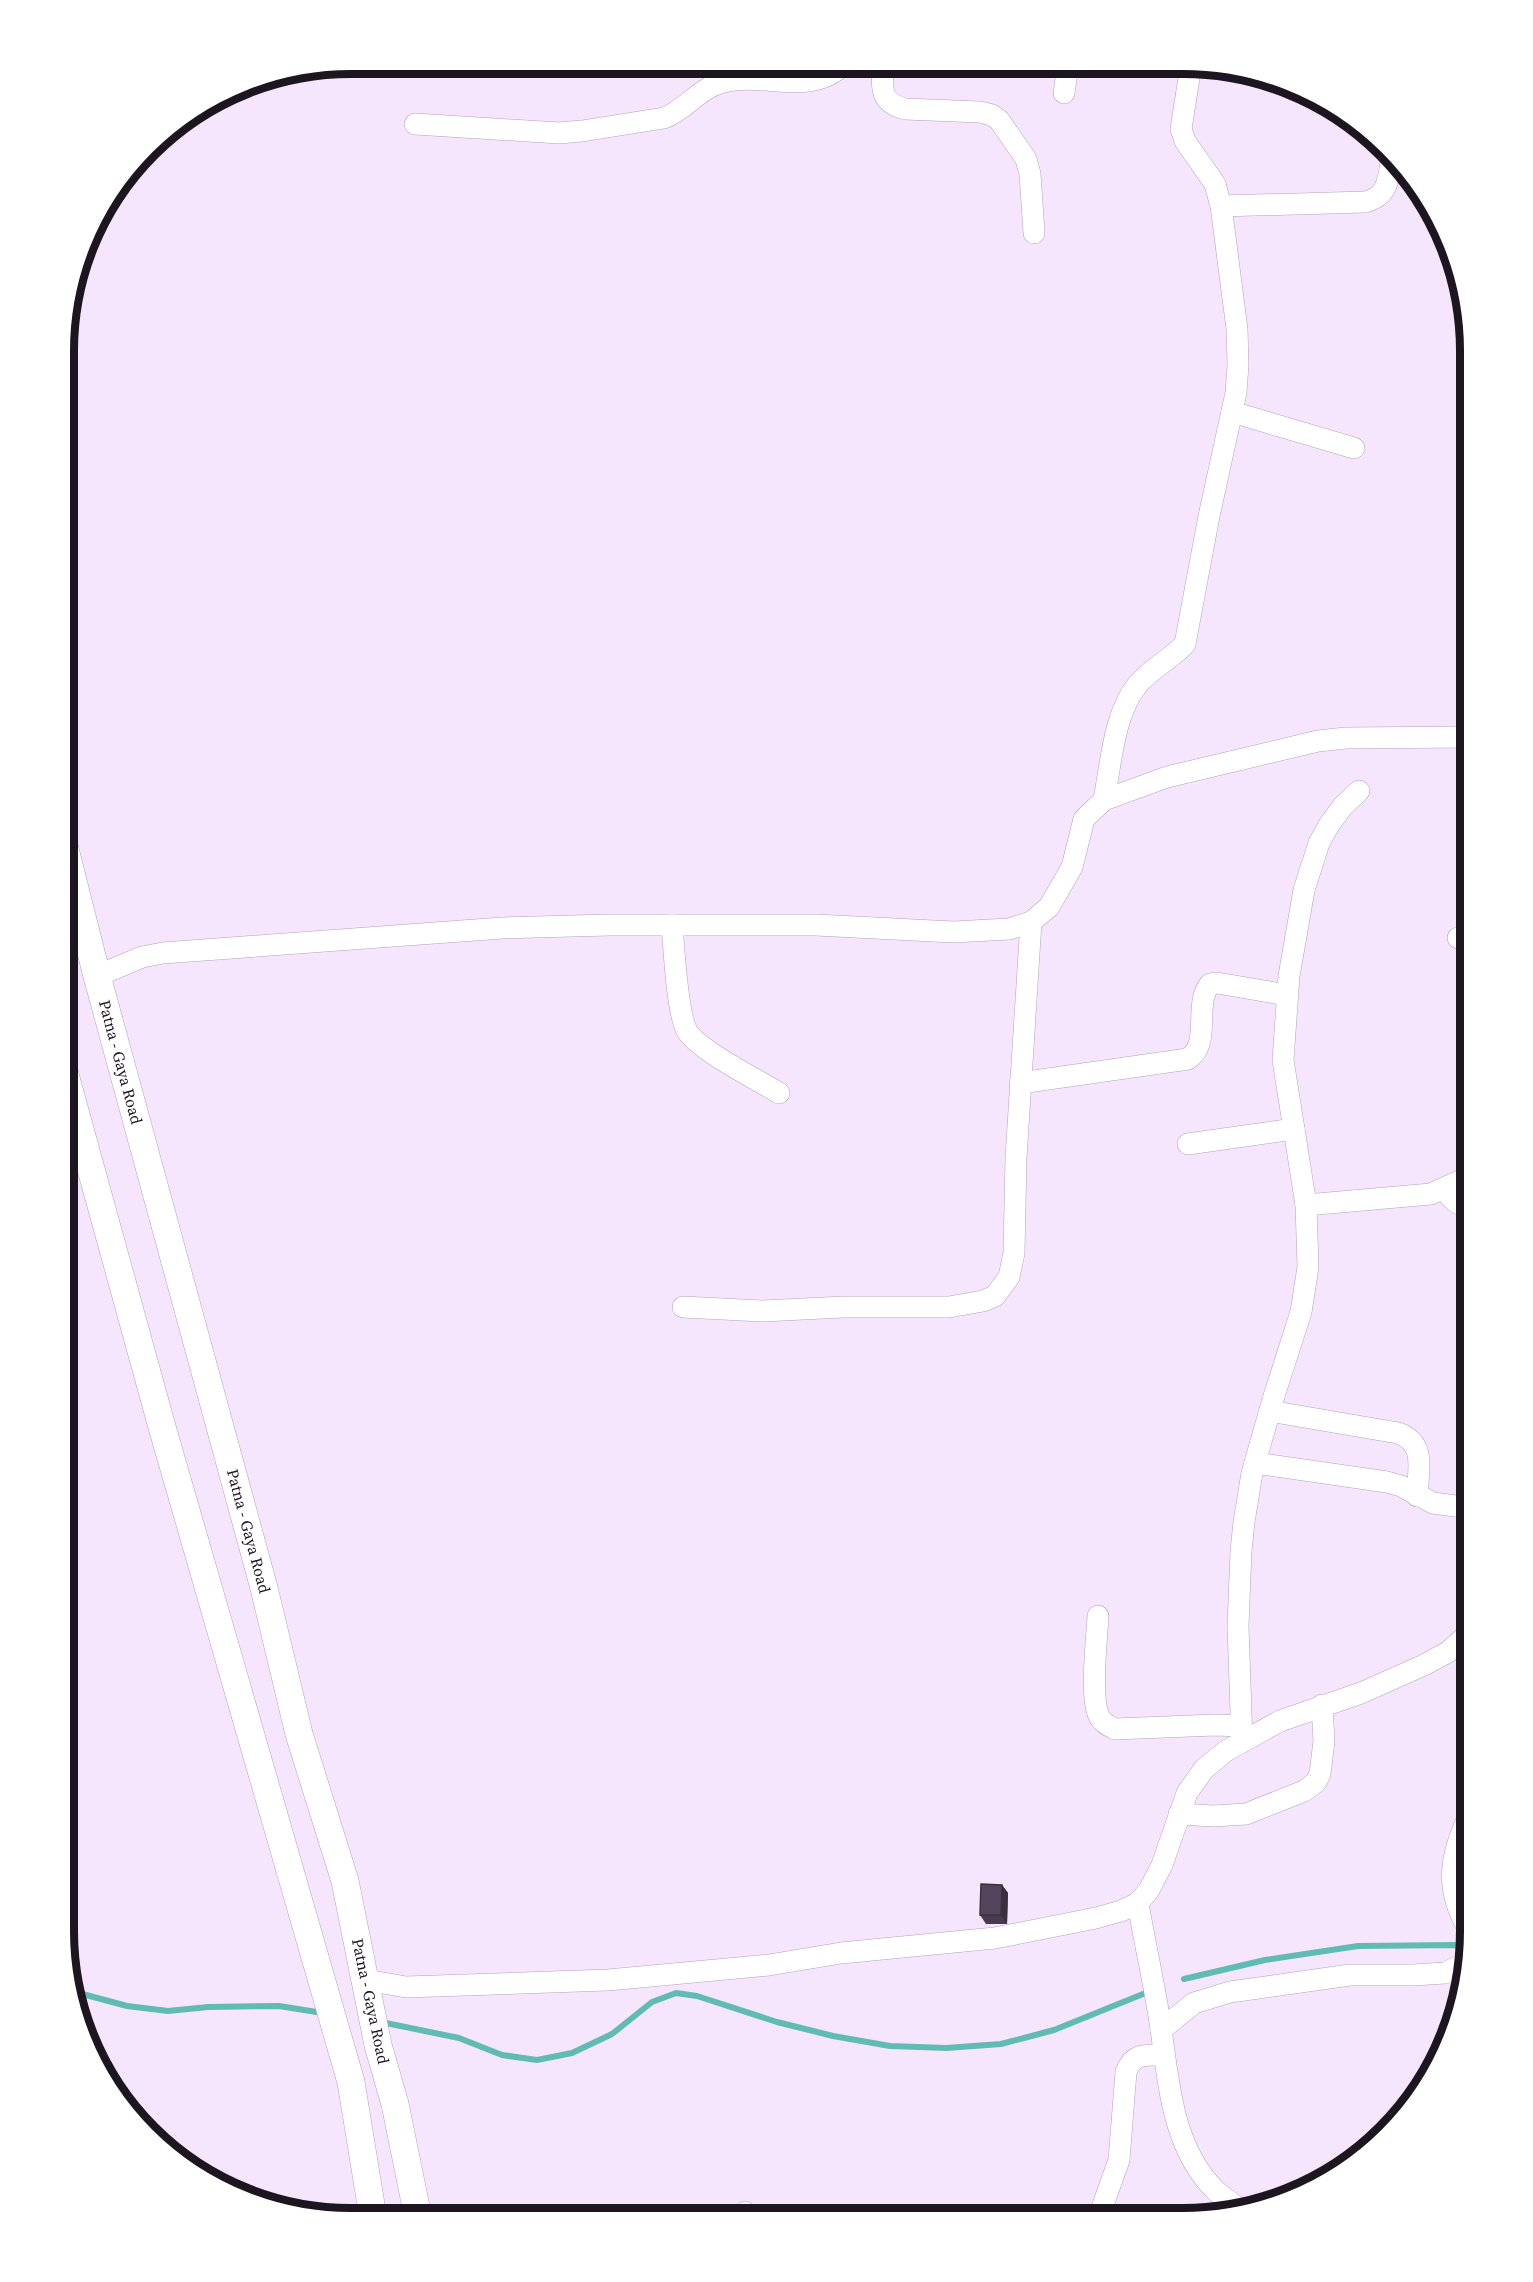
<svg xmlns="http://www.w3.org/2000/svg" width="1533" height="2282" viewBox="0 0 1533 2282" font-family="'Source Serif 4',serif">
  <style>
    .lines { fill: none; stroke-linecap: round; stroke-linejoin: round }
    .stream { stroke: #5fbbb4; stroke-width: 6 }
    .minor-casing { stroke: #b4a1bc; stroke-width: 22 }
    .major-casing { stroke: #b4a1bc; stroke-width: 28 }
    .minor { stroke: #fff; stroke-width: 21 }
    .major { stroke: #fff; stroke-width: 27 }
    .wall { fill: #493a4f }
    .shaded-wall { fill: #3c3040 }
    .building { fill: #55445c; stroke: #3c3040; stroke-width: 1.5 }
    .labels { text-anchor: middle; stroke-width: 6; stroke-linejoin: round; paint-order: stroke }
    .street-label { font-size: 16px; fill: #1d1621; stroke: #fff }
    .rim { fill: none; stroke: #1d1621; stroke-width: 8 }
  </style>
  <rect width="100%" height="100%" fill="#f6e6fd"/>
  <g class="lines">
    <g class="stream">
      <polyline points="1184,1979 1265,1960 1358,1946 1454,1945 1469,1948"/>
      <polyline points="75,1992 127,2006 168,2011 208,2007 279,2006 323,2013"/>
      <polyline points="381,2022 459,2038 502,2055 537,2060 572,2053 612,2034 652,2002 676,1993 697,1996 777,2022 833,2036 890,2046 946,2048 1001,2044 1054,2030 1143,1994"/>
    </g>
    <defs>
      <g id="minor">
        <path d="M 883,65 C 882,88 879,102 905,109 L 980,112 L 992,115 L 999,120 L 1026,159 L 1030,174 L 1034,233"/>
        <polyline points="1064,93 1068,65"/>
        <path d="M 415,124 L 559,133 L 582,131 L 664,118 C 686,110 699,88 723,82 C 764,71 809,98 844,64"/>
        <path d="M 1221,206 L 1365,202 C 1389,196 1388,179 1392,157"/>
        <polyline points="1232,412 1354,448"/>
        <path d="M 1104,800 C 1111,763 1114,713 1138,684 C 1152,668 1171,659 1185,644 L 1209,516 L 1236,393 L 1238,365 L 1237,329 L 1221,206 L 1215,184 L 1185,141 L 1181,129 L 1191,65"/>
        <path d="M 672,925 C 674,948 677,1013 687,1031 C 698,1050 758,1080 779,1093"/>
        <polyline points="1458,938 1470,939"/>
        <polyline points="97,976 142,957 163,953 502,928 609,925 816,925 953,932 1009,929 1031,922 1049,907 1072,867 1084,819 1104,800 1167,777 1318,741 1346,738 1470,737"/>
        <path d="M 1020,1083 L 1188,1059 C 1212,1043 1193,1005 1210,984 L 1217,983 L 1287,995"/>
        <polyline points="1188,1144 1294,1129"/>
        <path d="M 1444,1189 C 1452,1199 1457,1206 1470,1208"/>
        <polyline points="1306,1205 1431,1194 1470,1176"/>
        <polyline points="683,1307 762,1311 844,1307 949,1307 983,1301 995,1296 1009,1277 1014,1253 1016,1158 1031,922"/>
        <path d="M 1270,1411 L 1398,1433 C 1427,1443 1418,1471 1417,1496"/>
        <polyline points="1255,1463 1387,1482 1401,1486 1433,1503 1470,1508"/>
        <path d="M 1098,1616 C 1097,1639 1089,1700 1100,1718 C 1104,1724 1109,1726 1115,1729 L 1215,1725 L 1241,1726"/>
        <polyline points="1242,1742 1238,1626 1241,1551 1244,1522 1252,1473 1274,1396 1301,1312 1308,1267 1306,1205 1283,1060 1289,976 1304,890 1319,843 1329,825 1343,806 1359,791"/>
        <polyline points="1179,1814 1213,1816 1246,1814 1304,1791 1316,1782 1320,1774 1324,1741 1322,1705"/>
        <path d="M 1138,1903 C 1145,1945 1155,1987 1161,2029 C 1169,2086 1173,2149 1216,2191 C 1223,2197 1231,2202 1238,2208"/>
        <path d="M 1469,1930 C 1445,1890 1449,1857 1469,1816"/>
        <polyline points="366,1980 406,1987 608,1980 769,1965 841,1953 995,1938 1096,1918 1121,1911 1138,1903 1149,1890 1162,1865 1187,1793 1204,1769 1226,1751 1280,1721 1361,1693 1424,1665 1448,1652 1469,1633"/>
        <polyline points="1161,2030 1194,2003 1230,1992 1350,1975 1413,1975 1445,1973 1467,1962"/>
        <polyline points="745,2212 746,2218"/>
        <path d="M 1098,2219 L 1119,2160 L 1126,2072 C 1133,2053 1145,2055 1163,2055"/>
      </g>
      <g id="major">
        <polyline points="65,849 97,976 264,1588 299,1734 345,1881 378,2045 395,2104 418,2217"/>
        <polyline points="64,1071 162,1427 351,2082 373,2217"/>
      </g>
    </defs>
    <use href="#minor" class="minor-casing"/>
    <use href="#major" class="major-casing"/>
    <use href="#minor" class="minor"/>
    <use href="#major" class="major"/>
  </g>
  <polygon class="wall" points="1002,1885 1008,1893 1007,1924 986,1924 980,1915"/>
  <polygon class="shaded-wall" points="1002,1885 1008,1893 1007,1924 1001,1915"/>
  <polygon class="building" points="981,1884 1002,1885 1001,1915 980,1915"/>
  <g class="labels">
    <g class="street-label">
      <text transform="translate(121 1062) rotate(75)" y="6">Patna - Gaya Road</text>
      <text transform="translate(249 1531) rotate(75)" y="6">Patna - Gaya Road</text>
      <text transform="translate(371 2001) rotate(78)" y="6">Patna - Gaya Road</text>
    </g>
  </g>
  <path d="M0 0H1533V2282H0ZM351 74H1183A277 277 0 0 1 1460 351V1931A277 277 0 0 1 1183 2208H351A277 277 0 0 1 74 1931V351A277 277 0 0 1 351 74Z" fill="#fff" fill-rule="evenodd"/>
  <path class="rim" d="M351 74H1183A277 277 0 0 1 1460 351V1931A277 277 0 0 1 1183 2208H351A277 277 0 0 1 74 1931V351A277 277 0 0 1 351 74Z"/>
</svg>
